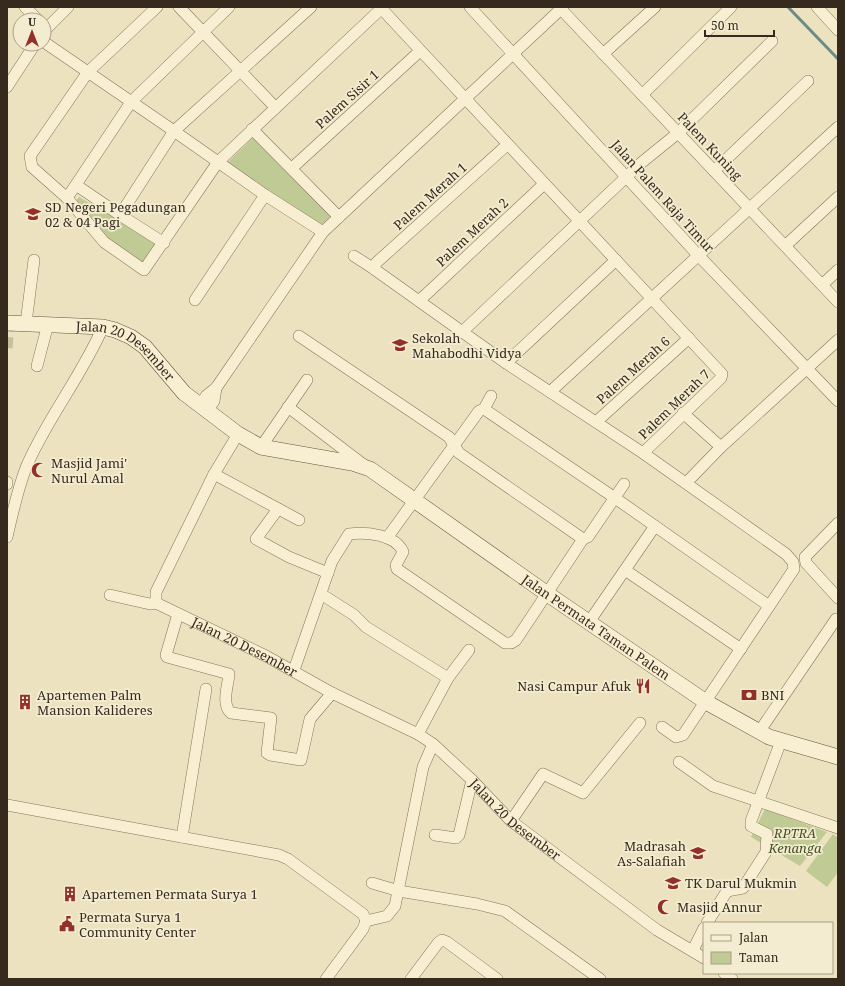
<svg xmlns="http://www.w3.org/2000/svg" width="845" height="986" viewBox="0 0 845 986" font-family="'Noto Serif',serif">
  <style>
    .green { fill: #c0ca95 }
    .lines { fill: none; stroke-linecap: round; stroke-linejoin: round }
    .stream { stroke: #6b8c86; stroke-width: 3 }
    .street-tunnel { stroke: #c7bd9f; stroke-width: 11; stroke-dasharray: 11 5.5; stroke-linecap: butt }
    .street-casing { stroke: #857359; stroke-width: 12 }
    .secondary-casing { stroke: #67543c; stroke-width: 16 }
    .street { stroke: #f8efd3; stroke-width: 11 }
    .secondary { stroke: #f8efd3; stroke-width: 15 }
    .labels { text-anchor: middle; stroke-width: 3.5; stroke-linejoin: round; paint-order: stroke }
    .street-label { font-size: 13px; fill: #352a1d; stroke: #f4ecd0 }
    .poi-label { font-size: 13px; fill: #352a1d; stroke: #f4ecd0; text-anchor: start }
    .park-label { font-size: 13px; font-style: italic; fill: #435124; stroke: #f4ecd0 }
  </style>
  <rect width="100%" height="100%" fill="#ece2c0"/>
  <g class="green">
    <polygon points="254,137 331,216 320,226 228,162"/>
    <polygon points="79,197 158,244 144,266 101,237 73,204"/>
    <polygon points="765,809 827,832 800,866 751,837"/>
    <polygon points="833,834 838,838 838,872 827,887 806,871"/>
  </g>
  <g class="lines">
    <polyline class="stream" points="788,7 838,59"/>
    <polyline class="street-tunnel" points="7,348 9,323"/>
    <defs>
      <g id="street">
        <polyline points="25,7 38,20"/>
        <polyline points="157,7 88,72 30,156 32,167 67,198 104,242 144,270 218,162 383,7"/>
        <polyline points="179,7 275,107"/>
        <polyline points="380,7 722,374 721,378 643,453"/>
        <polyline points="470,7 698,255 838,401"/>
        <polyline points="559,7 838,302"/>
        <polyline points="817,7 838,30"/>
        <polyline points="44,31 68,7"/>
        <polyline points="44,42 174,131 265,195 323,232"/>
        <polyline points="603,54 655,7"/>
        <polyline points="7,87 35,44"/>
        <polyline points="642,95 731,7"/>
        <polyline points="252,129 339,217"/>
        <polyline points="292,168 420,51"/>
        <polyline points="714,171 808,81"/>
        <polyline points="76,185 120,215 164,243"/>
        <polyline points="67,198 131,102 229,7"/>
        <polyline points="120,215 174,131 311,7"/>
        <polyline points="785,246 838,197"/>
        <polyline points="354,256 374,269 506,363 643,453 786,554 793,562 794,569 683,735 676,737 662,727"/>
        <polyline points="374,269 376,263 507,145"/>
        <polyline points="822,285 838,270"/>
        <polyline points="195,300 265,195"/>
        <polyline points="419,301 544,184"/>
        <polyline points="26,323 34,260"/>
        <polyline points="462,332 641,163 678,133 772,41"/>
        <polyline points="299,336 449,437 459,453 583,539"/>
        <polyline points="506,363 616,260"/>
        <polyline points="37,366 48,324"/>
        <polyline points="550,392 838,127"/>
        <polyline points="200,405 206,396 216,388 323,232 563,7"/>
        <polyline points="288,407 364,465"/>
        <polyline points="484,409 615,498 769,606"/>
        <polyline points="207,411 214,401 216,388"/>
        <polyline points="683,413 721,447"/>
        <polyline points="596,422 689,338"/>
        <path id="s1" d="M 238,434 L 214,474 L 156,592 L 156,603 L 266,656 L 332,693 L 418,734 L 433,744 L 472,780 L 511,821 L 657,930 L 704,958"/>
        <polyline points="261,447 307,380"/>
        <polyline points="214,474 299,520"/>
        <polyline points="686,483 721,447 838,340"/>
        <polyline points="7,484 7,482"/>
        <polyline points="278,509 256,539 289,557 328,573"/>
        <polyline points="838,523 805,557 806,563 838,598"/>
        <path d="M 7,537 C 12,515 19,483 28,463 C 49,416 82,375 103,327"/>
        <polyline points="387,538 479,411 484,409 491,396"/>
        <polyline points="625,570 741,649"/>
        <polyline points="321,594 354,615 366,627 448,678"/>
        <polyline points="110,595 150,604 156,603"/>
        <path d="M 178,614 L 166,655 L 167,657 L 229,674 C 228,686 221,704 231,713 L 271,718 L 267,753 L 270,755 L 301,760 L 310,719 L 332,693"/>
        <polyline points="589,622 655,526"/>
        <path d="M 294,670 L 332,561 L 349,534 C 365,532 396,534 403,552 L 396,565 L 397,569 L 505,643 L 511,643 L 516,640 L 583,539 L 588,537 L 624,484"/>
        <polyline points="759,732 836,619"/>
        <polyline points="418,734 448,678 469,650"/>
        <polyline points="679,762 713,786 838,828"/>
        <polyline points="7,805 279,855 288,859 363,914 366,921"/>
        <polyline points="511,821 543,774 583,793 640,723"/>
        <polyline points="435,835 456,838 459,835 472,780"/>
        <polyline points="182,837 206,689"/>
        <polyline points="372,883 399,891 477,904 505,911 600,979"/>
        <polyline points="366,921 387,916 395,906 423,767 433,744"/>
        <polyline points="707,923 727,891 743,888 766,852 767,834 751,826 751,821 781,741"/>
        <polyline points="693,950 704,928"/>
        <polyline points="724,973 732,979"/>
        <polyline points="326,979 363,929 366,921"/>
        <polyline points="411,979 438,943 442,940 447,942 497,979"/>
      </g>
      <g id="secondary">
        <path id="s2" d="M 7,323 L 103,327 L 115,330 L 131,337 L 145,347 L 184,393 L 238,434 L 261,447 L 352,463 L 370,469 L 546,593 L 706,702 L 769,737 L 838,757"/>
      </g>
    </defs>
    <use href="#street" class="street-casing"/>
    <use href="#secondary" class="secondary-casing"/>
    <use href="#street" class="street"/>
    <use href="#secondary" class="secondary"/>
  </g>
  <defs>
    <symbol id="school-bare" viewBox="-9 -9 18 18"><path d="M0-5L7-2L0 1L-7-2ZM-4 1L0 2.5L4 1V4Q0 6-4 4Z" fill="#92312a" stroke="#f4ecd0" stroke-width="2.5" paint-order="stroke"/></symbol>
    <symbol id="mosque-bare" viewBox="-9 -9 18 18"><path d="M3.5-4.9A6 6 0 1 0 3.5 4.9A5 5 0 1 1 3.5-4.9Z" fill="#92312a" stroke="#f4ecd0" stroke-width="2.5" paint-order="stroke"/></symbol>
    <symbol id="restaurant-bare" viewBox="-9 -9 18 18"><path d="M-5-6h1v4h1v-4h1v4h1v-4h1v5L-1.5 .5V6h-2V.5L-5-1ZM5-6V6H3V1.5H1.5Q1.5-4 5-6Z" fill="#92312a" stroke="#f4ecd0" stroke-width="2.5" paint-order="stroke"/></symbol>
    <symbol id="bank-bare" viewBox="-9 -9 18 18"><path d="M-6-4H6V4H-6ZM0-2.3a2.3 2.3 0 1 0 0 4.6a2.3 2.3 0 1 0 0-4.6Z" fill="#92312a" stroke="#f4ecd0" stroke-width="2.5" paint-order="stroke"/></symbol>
    <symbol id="building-bare" viewBox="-9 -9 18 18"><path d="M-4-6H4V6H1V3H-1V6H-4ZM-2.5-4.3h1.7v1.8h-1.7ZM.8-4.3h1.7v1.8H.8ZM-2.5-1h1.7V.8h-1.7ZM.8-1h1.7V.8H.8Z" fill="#92312a" stroke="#f4ecd0" stroke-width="2.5" paint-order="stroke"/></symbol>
    <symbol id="civic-bare" viewBox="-9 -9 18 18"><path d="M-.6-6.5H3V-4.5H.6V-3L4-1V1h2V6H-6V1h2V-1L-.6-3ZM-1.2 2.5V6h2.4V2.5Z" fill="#92312a" stroke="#f4ecd0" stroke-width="2.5" paint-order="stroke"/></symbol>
  </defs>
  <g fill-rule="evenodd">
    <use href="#school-bare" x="22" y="203" width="22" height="22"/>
    <use href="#school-bare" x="389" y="334" width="22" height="22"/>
    <use href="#mosque-bare" x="28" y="459" width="22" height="22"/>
    <use href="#restaurant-bare" x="632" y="675" width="22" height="22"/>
    <use href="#bank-bare" x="738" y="684" width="22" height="22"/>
    <use href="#building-bare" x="14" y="691" width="22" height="22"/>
    <use href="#school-bare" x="687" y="842" width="22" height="22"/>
    <use href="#school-bare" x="662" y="872" width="22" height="22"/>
    <use href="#building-bare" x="59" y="883" width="22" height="22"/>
    <use href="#mosque-bare" x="654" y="896" width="22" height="22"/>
    <use href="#civic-bare" x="56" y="913" width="22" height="22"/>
  </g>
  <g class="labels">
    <g class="street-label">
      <text transform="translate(347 99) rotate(-42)" y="5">Palem Sisir 1</text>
      <text transform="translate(710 146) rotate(47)" y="5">Palem Kuning</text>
      <text transform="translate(430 196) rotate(-42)" y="5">Palem Merah 1</text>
      <text transform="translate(663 196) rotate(48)" y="5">Jalan Palem Raja Timur</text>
      <text transform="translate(472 232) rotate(-43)" y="5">Palem Merah 2</text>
      <text dy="5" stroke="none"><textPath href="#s2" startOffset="127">Jalan 20 Desember</textPath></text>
      <text transform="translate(633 370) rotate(-42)" y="5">Palem Merah 6</text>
      <text transform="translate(674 404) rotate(-44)" y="5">Palem Merah 7</text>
      <text dy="5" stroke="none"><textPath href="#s2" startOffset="685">Jalan Permata Taman Palem</textPath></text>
      <text dy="5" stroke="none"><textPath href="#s1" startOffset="288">Jalan 20 Desember</textPath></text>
      <text dy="5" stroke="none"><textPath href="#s1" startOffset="612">Jalan 20 Desember</textPath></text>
    </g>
    <g class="poi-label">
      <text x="45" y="212">SD Negeri Pegadungan<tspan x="45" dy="15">02 &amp; 04 Pagi</tspan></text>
      <text x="412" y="343">Sekolah<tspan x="412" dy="15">Mahabodhi Vidya</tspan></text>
      <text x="51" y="468">Masjid Jami'<tspan x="51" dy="15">Nurul Amal</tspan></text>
      <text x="631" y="691" text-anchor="end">Nasi Campur Afuk</text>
      <text x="37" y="700">Apartemen Palm<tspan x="37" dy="15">Mansion Kalideres</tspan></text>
      <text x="761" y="700">BNI</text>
      <text x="686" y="851" text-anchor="end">Madrasah<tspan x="686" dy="15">As-Salafiah</tspan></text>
      <text x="685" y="888">TK Darul Mukmin</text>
      <text x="82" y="899">Apartemen Permata Surya 1</text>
      <text x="677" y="912">Masjid Annur</text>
      <text x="79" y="922">Permata Surya 1<tspan x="79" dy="15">Community Center</tspan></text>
    </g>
    <g class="park-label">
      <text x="795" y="838">RPTRA<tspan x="795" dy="15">Kenanga</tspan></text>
    </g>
  </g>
  <rect width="845" height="986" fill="none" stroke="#352a1d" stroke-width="16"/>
  <rect x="703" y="922" width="130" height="52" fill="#f4ecd0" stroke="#a89e88"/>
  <rect x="711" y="935" width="20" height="6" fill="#f8efd3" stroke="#a89e88"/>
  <text x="739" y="942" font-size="12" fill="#352a1d">Jalan</text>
  <rect x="711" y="952" width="20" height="12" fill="#c0ca95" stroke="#a89e88"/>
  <text x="739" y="962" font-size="12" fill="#352a1d">Taman</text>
  <g transform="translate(32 32)"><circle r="19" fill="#f4ecd0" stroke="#a89e88"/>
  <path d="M0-3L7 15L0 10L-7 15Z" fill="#92312a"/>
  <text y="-6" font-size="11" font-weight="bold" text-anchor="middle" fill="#352a1d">U</text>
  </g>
  <path d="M705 30v6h69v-6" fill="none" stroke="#352a1d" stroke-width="2"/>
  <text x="711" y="30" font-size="12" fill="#352a1d" stroke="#f4ecd0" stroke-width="3" paint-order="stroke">50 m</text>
</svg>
